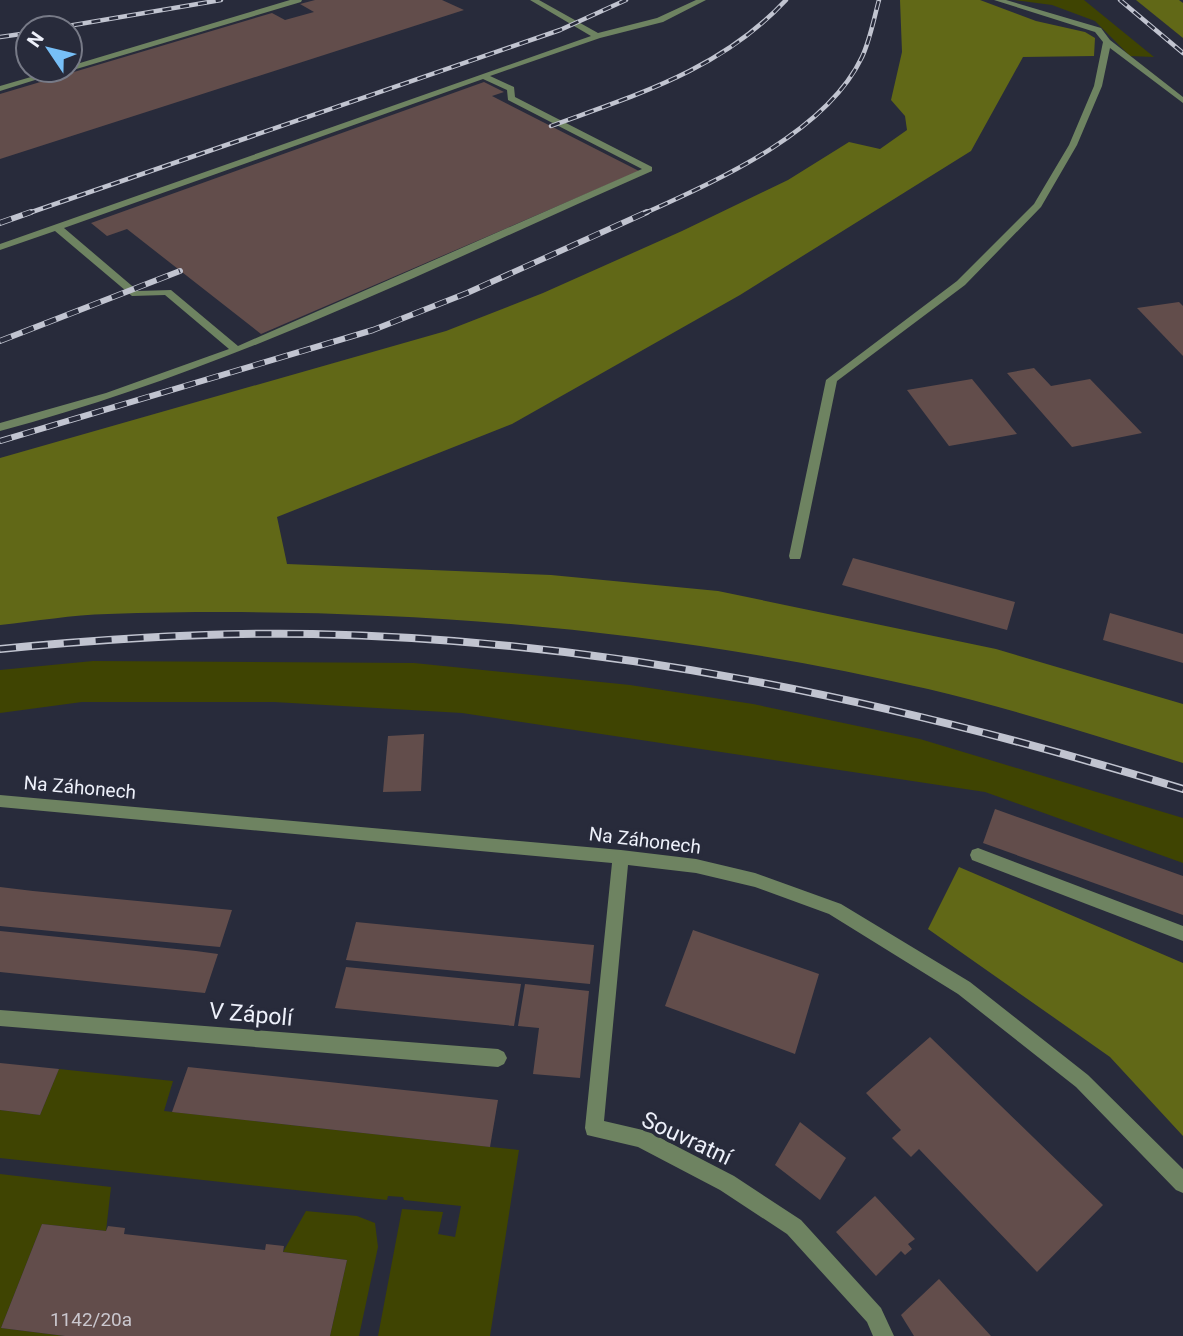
<svg xmlns="http://www.w3.org/2000/svg" width="1183" height="1336" viewBox="0 0 1183 1336" font-family="Roboto,sans-serif">
  <style>
    .green { fill: #3f4402 }
    .forest { fill: #616817 }
    .building { fill: #624d4b }
    .lines { fill: none; stroke-linecap: round; stroke-linejoin: round }
    .lane { fill: #6e8361; fill-rule: evenodd }
    .street { fill: #6e8361; fill-rule: evenodd }
    .rail-far2-casing { stroke: #c1c4d0; stroke-width: 4.5 }
    .rail-far1-casing { stroke: #c1c4d0; stroke-width: 6 }
    .rail-casing { stroke: #c1c4d0; stroke-width: 8 }
    .rail-far2 { stroke: #282b3b; stroke-width: 2.5; stroke-dasharray: 9; stroke-linecap: butt }
    .rail-far1 { stroke: #282b3b; stroke-width: 4.5; stroke-dasharray: 12; stroke-linecap: butt }
    .rail { stroke: #282b3b; stroke-width: 5; stroke-dasharray: 16; stroke-linecap: butt }
    .labels { text-anchor: middle; stroke-width: 7; stroke-linejoin: round; paint-order: stroke }
    .street-label { font-size: 19px; fill: #edf0fa; stroke: #282b3b }
    .near-number-label { font-size: 19px; fill: #cac7ce }
    .near-street-label { font-size: 23px; fill: #edf0fa; stroke: #282b3b }
  </style>
  <rect width="100%" height="100%" fill="#282b3b"/>
  <g class="green">
    <polygon points="1014,0 1084,0 1154,57 1130,56 1095,21 1052,5"/>
    <polygon points="93,661 414,663 630,685 753,704 920,739 1183,818 1183,863 985,792 462,713 274,702 82,702 0,713 0,670"/>
    <polygon points="59,1069 173,1081 164,1111 519,1150 490,1336 378,1336 402,1209 443,1212 438,1234 455,1237 461,1206 404,1200 403,1197 388,1196 387,1200 0,1158 0,1110 40,1115"/>
    <polygon points="0,1174 111,1187 106,1231 42,1224 1,1328 65,1336 0,1336"/>
    <polygon points="306,1211 357,1216 375,1223 378,1247 359,1336 330,1336 347,1260 283,1252"/>
  </g>
  <g class="forest">
    <path d="M 900,0 L 980,0 L 1036,21 L 1085,32 L 1095,38 L 1094,56 L 1023,57 L 971,151 L 740,295 L 512,424 L 277,517 L 287,564 L 551,575 L 718,591 L 996,649 L 1183,704 L 1183,763 C 1099,737 1014,709 928,689 C 659,627 383,605 108,614 C 72,615 36,621 0,625 L 0,458 L 446,331 L 543,293 L 682,231 L 788,180 L 849,142 L 880,149 L 907,130 L 905,116 L 891,100 L 902,52 Z"/>
    <polygon points="1136,0 1179,0 1183,3 1183,38"/>
    <polygon points="959,867 1183,963 1183,1136 1110,1057 928,929"/>
  </g>
  <g class="building">
    <polygon points="315,0 442,0 464,10 0,159 0,94 272,13 285,20 314,12 300,4"/>
    <polygon points="484,82 504,92 492,96 639,171 261,334 127,229 107,236 91,223"/>
    <polygon points="1179,302 1183,306 1183,356 1137,308"/>
    <polygon points="1034,368 1051,386 1090,379 1142,433 1072,447 1007,373"/>
    <polygon points="972,379 1017,434 949,446 907,390"/>
    <polygon points="853,558 1015,602 1007,630 842,585"/>
    <polygon points="1110,613 1183,634 1183,663 1103,640"/>
    <polygon points="424,734 421,791 383,792 388,736"/>
    <polygon points="995,809 1183,876 1183,915 983,843"/>
    <polygon points="0,887 33,891 232,910 220,947 144,940 0,926"/>
    <polygon points="356,922 594,945 590,984 346,960"/>
    <polygon points="693,930 819,974 795,1054 665,1006"/>
    <polygon points="0,931 196,951 218,954 205,993 115,984 0,972"/>
    <polygon points="346,967 521,984 514,1026 335,1008"/>
    <polygon points="525,984 589,991 580,1078 533,1074 539,1028 518,1026"/>
    <polygon points="930,1037 1103,1205 1037,1272 919,1149 911,1157 892,1138 901,1130 866,1093"/>
    <polygon points="0,1063 59,1069 40,1115 0,1110"/>
    <polygon points="188,1067 498,1100 490,1147 172,1112"/>
    <polygon points="800,1122 846,1158 820,1200 775,1165"/>
    <polygon points="875,1196 915,1239 908,1244 912,1249 905,1255 901,1251 876,1276 836,1232"/>
    <polygon points="42,1224 106,1231 108,1226 125,1228 124,1234 265,1250 266,1244 284,1246 283,1252 347,1260 330,1336 65,1336 1,1328"/>
    <polygon points="939,1279 991,1336 914,1336 901,1315"/>
  </g>
  <g class="lines">
    <g class="lane">
      <polygon points="290,0 302,0 301,2 73,70 69,70 70,66"/>
      <path d="M 530,0 L 539,0 L 598,33 L 657,18 L 696,0 L 706,0 L 663,22 L 600,38 L 490,76 L 514,87 L 515,97 L 652,167 L 652,171 C 438,265 227,371 0,431 L 0,423 L 106,393 L 229,349 L 165,295 L 132,296 L 55,231 L 0,250 L 0,244 L 591,36 ZM 483,79 L 507,90 L 508,100 L 642,169 L 238,346 L 171,290 L 138,291 L 64,228 Z"/>
      <polygon points="994,0 1006,0 1101,28 1110,40 1183,97 1183,103 1110,48 1102,86 1077,145 1041,207 965,285 837,381 801,556 800,559 790,559 789,556 826,380 957,281 1034,204 1069,145 1094,86 1103,42 1095,32"/>
      <polygon points="55,70 67,70 0,91 0,86"/>
      <polygon points="978,848 1183,926 1183,941 972,860 970,855 972,850"/>
      <polygon points="0,1010 498,1049 504,1052 507,1058 504,1064 498,1067 0,1026"/>
    </g>
    <polygon class="street" points="0,795 621,850 696,859 755,873 841,904 970,982 1088,1075 1183,1169 1183,1193 1176,1190 1076,1087 958,994 829,914 755,887 696,873 628,865 604,1121 647,1131 734,1176 801,1220 881,1308 894,1336 873,1336 867,1322 787,1234 720,1190 638,1147 587,1135 585,1128 612,863 0,807"/>
    <defs>
      <g id="rail-far2">
        <polyline points="1120,0 1183,53"/>
        <polyline points="56,28 221,0"/>
        <polyline points="0,37 28,33"/>
        <path d="M 551,126 C 638,94 721,70 786,0"/>
        <polyline points="26,214 560,30 626,0"/>
        <path d="M 643,214 C 716,181 826,133 862,57 C 870,40 874,18 879,0"/>
      </g>
      <g id="rail-far1">
        <polyline points="0,223 31,212"/>
        <polyline points="0,341 180,271"/>
        <polyline points="0,441 373,330 467,293 647,212"/>
      </g>
      <path id="rail" d="M 0,649 C 104,639 208,632 313,634 C 612,640 898,702 1183,789"/>
    </defs>
    <use href="#rail-far2" class="rail-far2-casing"/>
    <use href="#rail-far1" class="rail-far1-casing"/>
    <use href="#rail" class="rail-casing"/>
    <use href="#rail-far2" class="rail-far2"/>
    <use href="#rail-far1" class="rail-far1"/>
    <use href="#rail" class="rail"/>
  </g>
  <g class="labels">
    <g class="street-label">
      <text transform="translate(80 787) rotate(5)" y="7">Na Záhonech</text>
      <text transform="translate(645 840) rotate(7)" y="7">Na Záhonech</text>
    </g>
    <g class="near-number-label">
      <text x="91" y="1326">1142/20a</text>
    </g>
    <g class="near-street-label">
      <text transform="translate(251 1014) rotate(5)" y="8">V Zápolí</text>
      <text transform="translate(687 1138) rotate(25)" y="8">Souvratní</text>
    </g>
  </g>
  <g transform="translate(49 49) rotate(305)"><circle r="33" fill="#282b3b" stroke="#777a87" stroke-width="2"/>
  <path d="M0-5L12 26L0 18L-12 26Z" fill="#77bff7"/>
  <text y="-10" font-size="19" font-weight="bold" text-anchor="middle" fill="#edf0fa">N</text>
  </g>
</svg>
